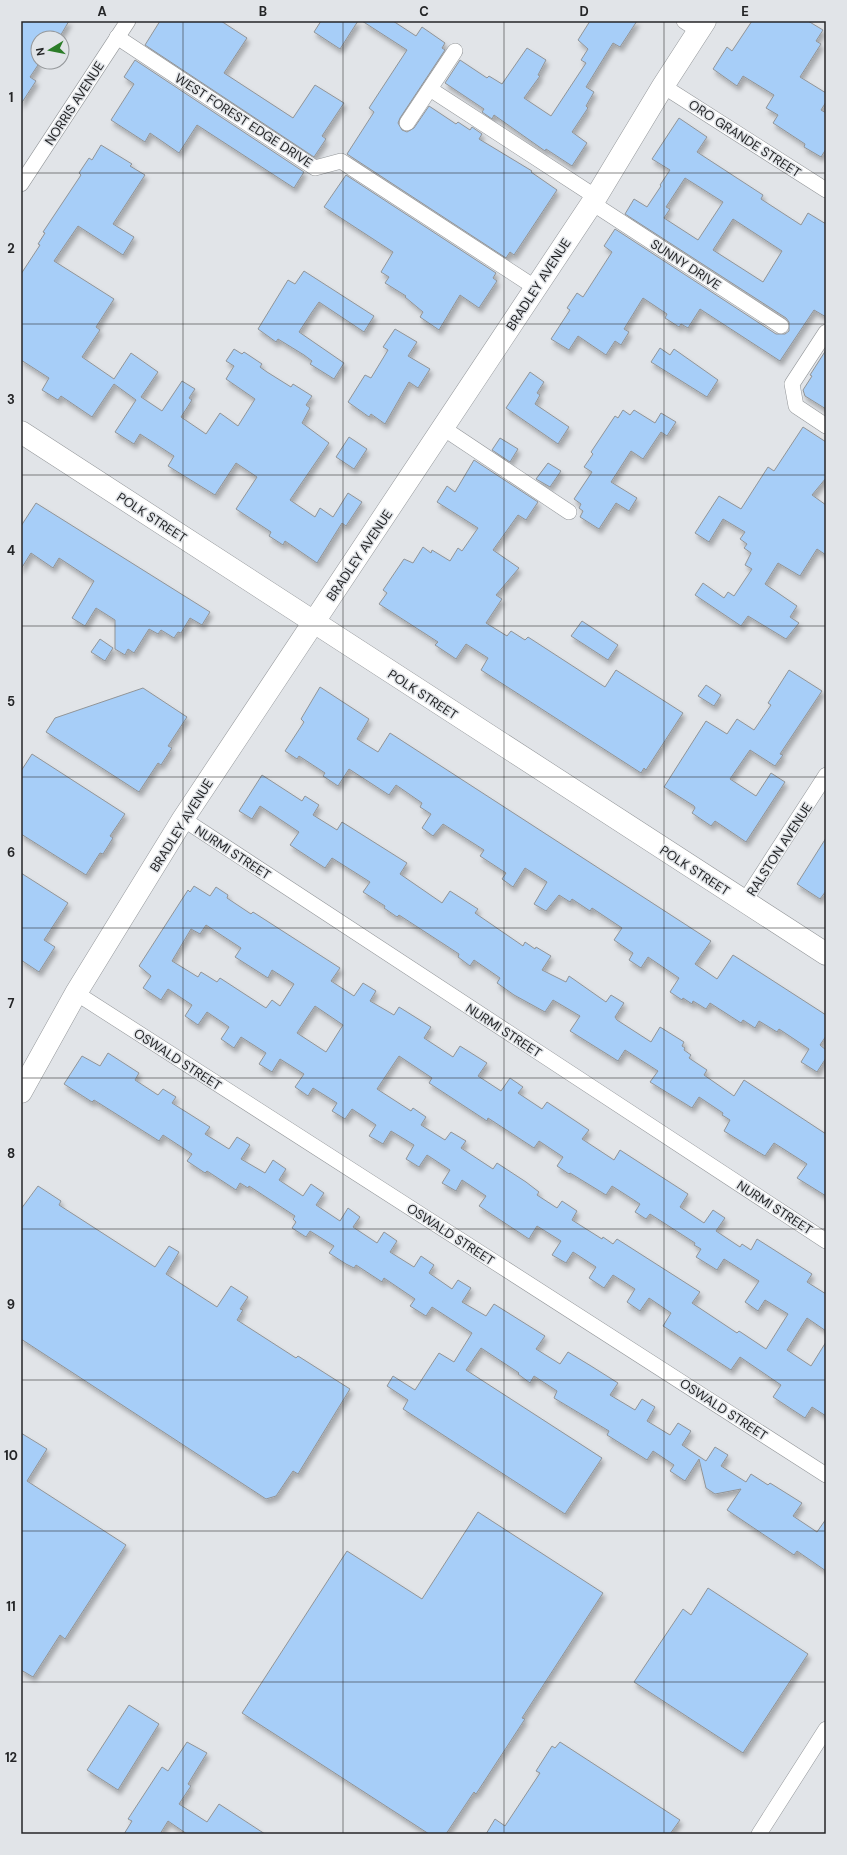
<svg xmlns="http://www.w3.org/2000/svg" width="847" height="1855" viewBox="0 0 847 1855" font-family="'DM Sans',sans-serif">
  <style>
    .building { fill: #a7cef8; stroke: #919497; fill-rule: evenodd; filter: url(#shadow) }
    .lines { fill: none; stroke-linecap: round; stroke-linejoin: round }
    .street-casing { stroke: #94979a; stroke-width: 16 }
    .secondary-casing { stroke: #94979a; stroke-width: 23 }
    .primary-casing { stroke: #94979a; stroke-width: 23 }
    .street { stroke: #fff; stroke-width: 15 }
    .secondary { stroke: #fff; stroke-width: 22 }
    .primary { stroke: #fff; stroke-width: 22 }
    .grid { fill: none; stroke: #242527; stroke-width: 1; stroke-opacity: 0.55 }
    .labels { text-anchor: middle; stroke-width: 3; stroke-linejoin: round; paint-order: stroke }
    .street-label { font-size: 13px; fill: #242527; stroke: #e1e4e8 }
    .neatline { fill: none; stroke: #242527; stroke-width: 1.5 }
    .grid-label { font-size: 13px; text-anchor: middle; font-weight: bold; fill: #242527 }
  </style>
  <defs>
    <filter id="shadow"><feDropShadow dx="2.5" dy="4.5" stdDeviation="2" flood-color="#0004"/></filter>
  </defs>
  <rect width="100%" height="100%" fill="#e1e4e8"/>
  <g class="building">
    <polygon points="21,21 69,21 59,38 38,38 38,65 30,77 36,81 21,104"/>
    <polygon points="160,21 221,21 247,38 224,73 293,118 315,85 344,103 322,136 326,139 314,157 145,45"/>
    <polygon points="321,21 358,21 340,49 314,32"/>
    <polygon points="362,21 393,21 416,36 422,27 445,43 442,48 445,50 400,118 398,123 402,130 407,132 414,128 429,106 456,124 458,122 470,130 472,127 482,134 479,139 532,171 531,172 557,190 514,255 510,252 506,258 347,154 374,112 369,108 407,50"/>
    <polygon points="590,21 637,21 620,47 613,43 586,87 594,92 586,106 588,108 572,132 587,143 572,166 546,149 545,151 494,115 492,119 482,112 484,109 445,83 460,60 487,78 489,76 502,84 527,48 546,60 538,75 540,76 524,98 551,116 586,63 581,60 588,49 578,40"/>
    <polygon points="752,21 808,21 823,30 816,41 821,44 800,77 826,93 826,102 821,110 826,113 826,149 821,157 804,147 805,144 773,123 778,115 766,108 774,95 743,76 737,86 713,69 727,47 732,51"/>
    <polygon points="135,60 304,172 294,188 197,125 179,153 150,133 145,142 111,120 134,84 124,77"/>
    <path d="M 679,118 L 707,137 L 697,152 L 763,195 L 761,199 L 801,225 L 808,213 L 826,224 L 826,317 L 814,310 L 780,361 L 700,309 L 688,328 L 681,324 L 679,327 L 665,318 L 667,314 L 643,298 L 624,329 L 629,332 L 621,345 L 615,341 L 606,355 L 578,336 L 569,350 L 551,339 L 570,310 L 567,308 L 577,293 L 583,297 L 612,252 L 604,246 L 615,229 L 776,334 L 785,334 L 789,331 L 789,322 L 786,318 L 625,214 L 634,199 L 647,207 L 661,186 L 660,185 L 670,170 L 652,159 ZM 685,178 L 723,202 L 698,240 L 664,218 L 670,209 L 666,207 ZM 733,219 L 782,251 L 763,282 L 713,250 Z"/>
    <polygon points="101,145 132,164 130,166 145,175 113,224 134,237 123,255 78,226 54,261 114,299 96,327 100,330 82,357 114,379 131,353 158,372 141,397 162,411 182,381 195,389 189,398 192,400 181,417 206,434 220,413 238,426 255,399 226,379 234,366 226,361 234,349 242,354 244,352 262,364 260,367 267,372 291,387 293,384 312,396 306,405 310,408 302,423 329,443 290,500 315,517 320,508 333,517 348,493 362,502 346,526 342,523 317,563 285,541 283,545 269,536 271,532 236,509 257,477 236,463 215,495 168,466 174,456 140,434 134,444 115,432 136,400 114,384 92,417 61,396 58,400 42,390 49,378 21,360 21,274 40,245 38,244 45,233 43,232 81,175 79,173 89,158 92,160"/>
    <polygon points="346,175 496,273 493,278 497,281 479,308 460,295 439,330 420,317 423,312 405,297 406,296 385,283 389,277 381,272 393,252 324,207"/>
    <polygon points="304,271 374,316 364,332 319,302 312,312 299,332 344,363 334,379 310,364 312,361 304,355 278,339 276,342 258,329 288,280 295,284"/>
    <polygon points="395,329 417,342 408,356 430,369 418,388 409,382 385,424 371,414 369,417 348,402 365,375 371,378 388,350 383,347"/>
    <polygon points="660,348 670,355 674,349 718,380 707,397 651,362"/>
    <polygon points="826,350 826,409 805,396 803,390 812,376 810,375"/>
    <polygon points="530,372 544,382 537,393 540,395 535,404 569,427 558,444 506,408"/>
    <polygon points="623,410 630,415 634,410 655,423 661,413 676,422 667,436 661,432 643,459 631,451 611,482 637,498 629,511 616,503 599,529 580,517 583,511 579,508 581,504 574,499 592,472 584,467 593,454 591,452 615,416 618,418"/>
    <polygon points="803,427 826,442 826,478 812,495 826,505 826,555 817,549 800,576 778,563 765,584 797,606 790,617 799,623 786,639 748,616 741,626 695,595 703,583 724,598 728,592 734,596 752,569 745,565 751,553 744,548 747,544 740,539 745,532 723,519 709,542 695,533 719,496 741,509 768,467 774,471"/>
    <polygon points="349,437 367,449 354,469 336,457"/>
    <polygon points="500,438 518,449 510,462 492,450"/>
    <polygon points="474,460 538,502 526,520 518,515 493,550 519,568 496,595 502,599 486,623 507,636 511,631 525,640 528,637 605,687 616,670 683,713 646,770 644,768 641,773 481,670 488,658 466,644 456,659 435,645 438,642 379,604 387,593 383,590 404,559 413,563 423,547 431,553 432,550 450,561 458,548 462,551 478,528 437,502 447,486 455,492"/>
    <polygon points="548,463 561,471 550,487 536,479"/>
    <polygon points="36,503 210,612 202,625 190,618 181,633 178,632 174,638 161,630 158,634 149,629 134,653 128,649 125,655 115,649 115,620 96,608 85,626 72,618 94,581 59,558 53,568 31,553 21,569 21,526"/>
    <polygon points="582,621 618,645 608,660 571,636"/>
    <polygon points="100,639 113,648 105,661 91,652"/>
    <polygon points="789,670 822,691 780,754 783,755 775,766 750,750 730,779 756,796 771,773 785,782 746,842 715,821 711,826 692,813 695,808 694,806 664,787 706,721 727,734 737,719 754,730 771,705 768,703"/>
    <polygon points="706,685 721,695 714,706 698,696"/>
    <polygon points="320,687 369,719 357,739 378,752 390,733 711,941 695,964 717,979 733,955 826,1015 826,1036 820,1045 826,1050 826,1058 817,1072 801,1062 809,1049 779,1029 777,1032 759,1021 755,1028 743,1020 741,1023 710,1003 706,1009 693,1001 692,1004 683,998 682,1000 670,992 679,978 648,957 641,968 629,960 633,953 614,940 622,928 592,908 590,911 572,899 570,902 559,895 546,911 534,904 547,882 525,868 513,887 502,879 506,873 480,856 484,850 443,824 433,836 422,828 431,814 420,807 422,803 396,785 389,795 349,769 338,786 323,776 325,773 299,756 297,759 285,751 304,722 301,719"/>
    <polygon points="143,688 187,717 168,746 172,748 161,765 158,763 139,792 46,732 55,718"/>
    <polygon points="32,754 125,814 110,836 113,838 103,854 100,853 86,875 21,834 21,771"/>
    <polygon points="262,775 302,801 305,796 319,805 313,815 337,830 342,822 407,863 400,874 442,903 450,891 478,909 475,913 523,946 525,942 535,949 536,947 551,956 542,970 566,982 569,976 606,1002 611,995 624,1003 615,1017 617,1020 651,1042 660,1027 684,1042 682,1046 685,1048 684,1050 691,1055 689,1058 707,1070 704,1075 734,1096 744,1080 826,1134 826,1196 797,1178 807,1164 774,1143 765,1156 745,1144 724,1131 730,1120 722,1115 723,1113 699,1097 692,1108 650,1082 658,1071 625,1050 618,1061 570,1031 580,1016 553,1000 545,1012 514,995 497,983 500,978 474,960 470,966 458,957 459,954 399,915 397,917 384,908 385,906 363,892 370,882 332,858 325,868 290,845 299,832 260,806 252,819 239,811"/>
    <polygon points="826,838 826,891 820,899 797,884"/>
    <polygon points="21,873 68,903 44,940 55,947 39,972 21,960"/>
    <path d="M 194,886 L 210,896 L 216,887 L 228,895 L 227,898 L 251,914 L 253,912 L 340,968 L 331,981 L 354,996 L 363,983 L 376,991 L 370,1001 L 394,1015 L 399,1007 L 431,1027 L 424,1038 L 453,1057 L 460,1046 L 487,1063 L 478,1076 L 501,1091 L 510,1078 L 523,1087 L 518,1093 L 542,1109 L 547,1102 L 589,1130 L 582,1139 L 614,1160 L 620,1150 L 688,1194 L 680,1207 L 704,1223 L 713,1210 L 725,1218 L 716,1231 L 740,1247 L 742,1244 L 751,1250 L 757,1239 L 812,1274 L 807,1282 L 826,1294 L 826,1331 L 807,1318 L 787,1350 L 811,1366 L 826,1342 L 826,1416 L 812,1407 L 805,1418 L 773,1397 L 781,1385 L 740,1357 L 731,1370 L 663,1326 L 671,1313 L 649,1298 L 640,1311 L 627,1302 L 635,1289 L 613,1275 L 604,1288 L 589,1278 L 596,1267 L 573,1252 L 566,1263 L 552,1255 L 561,1241 L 537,1226 L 529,1239 L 479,1206 L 486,1196 L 462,1180 L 456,1191 L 442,1183 L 450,1170 L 427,1155 L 419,1167 L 406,1159 L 414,1145 L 391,1131 L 383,1144 L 369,1136 L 376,1125 L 352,1109 L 345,1119 L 332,1111 L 337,1103 L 313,1088 L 308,1096 L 295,1087 L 304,1074 L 280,1059 L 272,1072 L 259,1064 L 266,1053 L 241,1037 L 234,1048 L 221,1039 L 229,1027 L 207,1012 L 198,1025 L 185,1016 L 192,1005 L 168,989 L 161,1000 L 143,988 L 151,976 L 139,966 L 188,890 L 190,892 ZM 206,925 L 241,948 L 235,957 L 268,978 L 272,970 L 294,984 L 280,1006 L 272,1000 L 266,1008 L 220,978 L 217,982 L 201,972 L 198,977 L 172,961 L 191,929 L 200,934 ZM 315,1006 L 343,1025 L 326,1052 L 297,1033 ZM 399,1056 L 432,1078 L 429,1083 L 487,1121 L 488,1118 L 534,1148 L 539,1141 L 563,1157 L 557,1166 L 569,1174 L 570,1173 L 606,1195 L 612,1186 L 640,1204 L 635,1212 L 646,1219 L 650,1214 L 695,1243 L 694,1245 L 701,1249 L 696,1257 L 717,1270 L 724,1259 L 759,1281 L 745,1302 L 758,1311 L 765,1300 L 788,1314 L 766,1349 L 739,1331 L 737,1333 L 692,1303 L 700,1292 L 617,1239 L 613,1244 L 603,1237 L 602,1239 L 572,1220 L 577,1211 L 562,1201 L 557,1208 L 537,1195 L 539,1192 L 526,1182 L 497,1163 L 493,1169 L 461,1148 L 466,1141 L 451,1132 L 445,1140 L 421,1125 L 426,1117 L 413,1108 L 411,1111 L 377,1089 Z"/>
    <polygon points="108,1053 139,1073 135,1080 158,1095 163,1089 176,1097 172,1103 210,1127 205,1134 229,1149 237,1137 250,1145 241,1159 265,1173 273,1160 286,1169 279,1180 303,1196 311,1184 324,1193 316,1205 340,1221 348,1208 360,1217 353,1227 377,1243 384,1232 397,1241 390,1252 414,1267 421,1256 434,1265 429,1273 452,1289 458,1280 471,1288 462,1302 486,1316 494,1304 545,1336 536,1349 560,1364 568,1352 591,1366 618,1383 610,1395 635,1410 642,1399 655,1407 647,1421 670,1435 678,1423 691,1431 682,1445 706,1461 715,1447 728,1455 721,1466 746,1482 751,1474 768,1485 770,1483 802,1503 793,1516 817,1532 826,1519 826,1571 797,1551 794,1555 727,1510 741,1489 715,1494 706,1488 699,1459 685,1481 670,1471 674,1465 653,1451 647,1460 607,1435 609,1431 554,1398 557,1391 534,1376 530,1383 518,1374 519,1373 481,1348 466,1370 602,1458 565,1514 403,1409 408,1400 387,1386 393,1376 415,1390 439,1353 454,1362 472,1333 432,1307 426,1316 410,1306 415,1299 384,1278 382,1282 356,1265 354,1268 346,1264 329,1253 334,1246 310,1231 306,1237 292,1228 296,1222 293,1219 295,1216 249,1186 248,1188 240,1183 236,1190 207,1171 205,1173 187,1161 192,1154 163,1135 159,1141 94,1100 92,1102 64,1084 82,1056 100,1066"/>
    <polygon points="38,1186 61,1201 59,1205 155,1267 169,1246 179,1252 166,1274 217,1307 231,1286 248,1297 240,1309 243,1310 237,1320 296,1358 298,1356 350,1389 298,1474 293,1471 276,1496 266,1499 21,1339 21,1209"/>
    <polygon points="21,1433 47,1449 27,1481 126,1545 65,1639 60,1635 33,1677 21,1670"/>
    <polygon points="478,1512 603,1593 522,1718 525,1719 476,1794 474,1792 446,1834 429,1834 242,1713 347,1551 422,1599"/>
    <polygon points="708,1588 808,1654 743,1753 634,1682 683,1609 691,1615"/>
    <polygon points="129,1705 159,1724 118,1790 87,1770"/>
    <polygon points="187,1742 207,1753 188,1784 191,1786 179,1804 207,1822 219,1804 265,1834 187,1834 168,1821 160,1834 124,1834 132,1821 128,1819 162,1767 168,1771"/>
    <polygon points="560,1742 680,1820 670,1834 486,1834 495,1819 505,1826 540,1773 536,1771 552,1746 555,1748"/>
  </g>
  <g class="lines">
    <defs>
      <g id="street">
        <polyline points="684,21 699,31"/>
        <polyline points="117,37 315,168 341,161 536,288"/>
        <polyline points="663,86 826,190"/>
        <polyline points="430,89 596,197"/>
        <polyline points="407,123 455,51"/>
        <polyline points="21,184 128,21"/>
        <polyline points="592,203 781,326"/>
        <polyline points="826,332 792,384 796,406 826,426"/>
        <polyline points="443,428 569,512"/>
        <polyline points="183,819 826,1241"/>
        <polyline points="744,902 826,775"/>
        <polyline points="76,993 826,1475"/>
        <polyline points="759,1834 826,1729"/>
      </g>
      <polyline id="secondary" points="21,1092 76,993 183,819 596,197 663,86 705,21"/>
      <polyline id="primary" points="21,432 826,954"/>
    </defs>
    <use href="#street" class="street-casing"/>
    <use href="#secondary" class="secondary-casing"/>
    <use href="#primary" class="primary-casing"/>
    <use href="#street" class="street"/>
    <use href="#secondary" class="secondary"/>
    <use href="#primary" class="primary"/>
  </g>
  <path class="grid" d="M 183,21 L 183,1834M 343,21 L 343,1834M 504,21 L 504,1834M 664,21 L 664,1834M 21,173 L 826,173M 21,324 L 826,324M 21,475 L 826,475M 21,626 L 826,626M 21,777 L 826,777M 21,928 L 826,928M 21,1078 L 826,1078M 21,1229 L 826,1229M 21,1380 L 826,1380M 21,1531 L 826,1531M 21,1682 L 826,1682"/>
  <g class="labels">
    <g class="street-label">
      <text transform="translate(74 103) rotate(-57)" y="5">NORRIS AVENUE</text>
      <text transform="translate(244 120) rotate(33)" y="5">WEST FOREST EDGE DRIVE</text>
      <text transform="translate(745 138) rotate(33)" y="5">ORO GRANDE STREET</text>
      <text transform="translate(686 264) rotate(33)" y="5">SUNNY DRIVE</text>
      <text transform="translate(538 284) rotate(-57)" y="5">BRADLEY AVENUE</text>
      <text transform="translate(152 517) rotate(33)" y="5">POLK STREET</text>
      <text transform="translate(359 555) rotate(-56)" y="5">BRADLEY AVENUE</text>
      <text transform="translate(423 694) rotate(33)" y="5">POLK STREET</text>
      <text transform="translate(181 825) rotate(-58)" y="5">BRADLEY AVENUE</text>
      <text transform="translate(779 849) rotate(-57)" y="5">RALSTON AVENUE</text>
      <text transform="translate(233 852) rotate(33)" y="5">NURMI STREET</text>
      <text transform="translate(695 870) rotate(33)" y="5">POLK STREET</text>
      <text transform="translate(504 1030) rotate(33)" y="5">NURMI STREET</text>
      <text transform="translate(178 1059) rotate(33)" y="5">OSWALD STREET</text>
      <text transform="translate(775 1207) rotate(33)" y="5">NURMI STREET</text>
      <text transform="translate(451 1234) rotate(33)" y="5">OSWALD STREET</text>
      <text transform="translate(724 1409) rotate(33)" y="5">OSWALD STREET</text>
    </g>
  </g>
  <rect width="847" height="1855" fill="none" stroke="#e1e4e8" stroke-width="44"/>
  <g transform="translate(50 50) rotate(260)"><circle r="19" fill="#e1e4e8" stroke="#95989b"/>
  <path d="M0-3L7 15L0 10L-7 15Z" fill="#2b7c28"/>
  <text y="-6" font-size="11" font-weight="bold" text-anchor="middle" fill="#242527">N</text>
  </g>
  <rect x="22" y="22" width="803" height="1811" class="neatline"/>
  <g class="grid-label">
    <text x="102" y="16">A</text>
    <text x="263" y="16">B</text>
    <text x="424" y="16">C</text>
    <text x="584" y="16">D</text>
    <text x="745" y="16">E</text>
    <text x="11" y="102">1</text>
    <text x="11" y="253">2</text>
    <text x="11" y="404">3</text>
    <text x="11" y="555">4</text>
    <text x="11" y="706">5</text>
    <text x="11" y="857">6</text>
    <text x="11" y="1008">7</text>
    <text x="11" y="1158">8</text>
    <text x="11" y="1309">9</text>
    <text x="11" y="1460">10</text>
    <text x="11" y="1611">11</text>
    <text x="11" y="1762">12</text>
  </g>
</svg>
